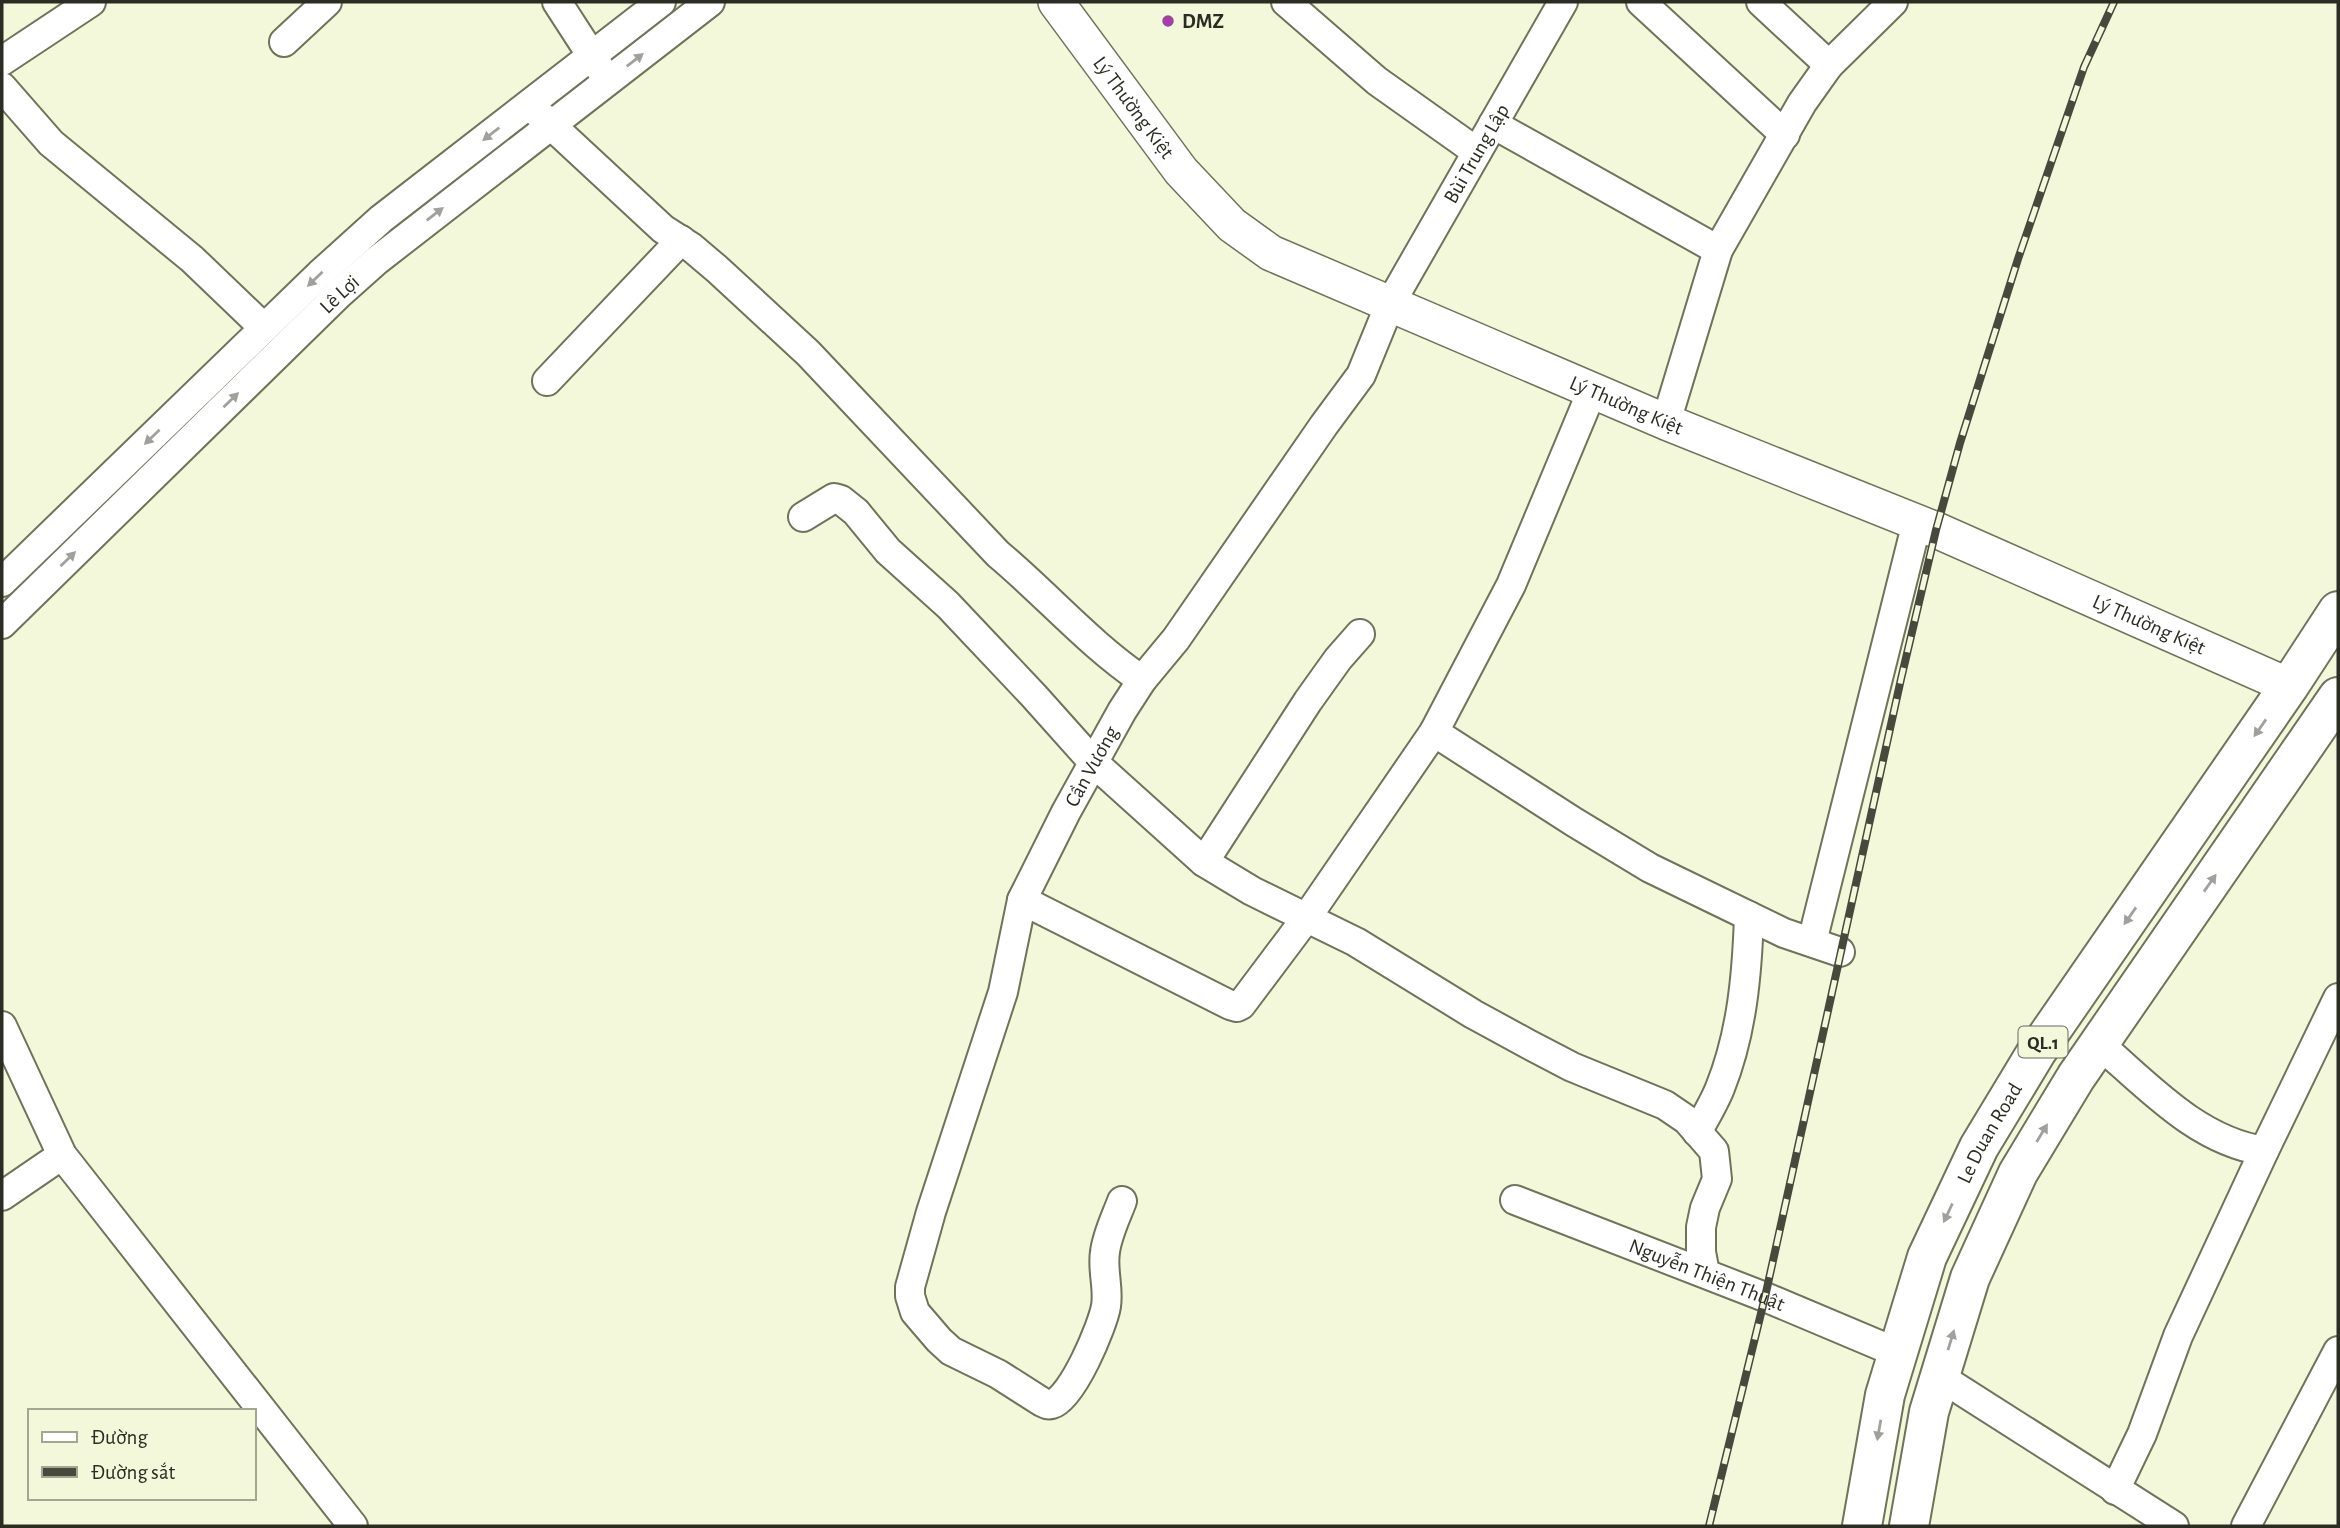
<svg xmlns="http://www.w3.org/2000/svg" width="2340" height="1528" viewBox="0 0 2340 1528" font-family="'Alegreya Sans',sans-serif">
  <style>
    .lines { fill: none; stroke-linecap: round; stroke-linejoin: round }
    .minor-casing { stroke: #6f735a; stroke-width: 32 }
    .major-casing { stroke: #6f735a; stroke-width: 38 }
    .highway-casing { stroke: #6f735a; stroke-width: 42 }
    .minor { stroke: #fff; stroke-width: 28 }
    .major { stroke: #fff; stroke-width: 35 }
    .highway { stroke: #fff; stroke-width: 38 }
    .rail-casing { stroke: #48493d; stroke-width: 8 }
    .rail { stroke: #f3f8db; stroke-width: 5; stroke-dasharray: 16; stroke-linecap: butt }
    .oneway { fill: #a0a09c }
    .poi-dot { fill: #a040a8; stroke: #f3f8db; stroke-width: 2.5 }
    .labels { text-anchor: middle; stroke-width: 5; stroke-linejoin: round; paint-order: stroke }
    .shield { fill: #f3f8db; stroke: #67695a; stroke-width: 2 }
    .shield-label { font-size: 19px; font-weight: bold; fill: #2b2c22 }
    .poi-label { font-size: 21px; font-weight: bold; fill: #2b2c22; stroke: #f3f8db; text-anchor: start }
    .street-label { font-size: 21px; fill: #2b2c22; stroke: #f3f8db }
  </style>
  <rect width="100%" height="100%" fill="#f3f8db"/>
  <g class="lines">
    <defs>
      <g id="minor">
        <polyline points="557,2 601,70"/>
        <polyline points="1286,2 1377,81 1477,152"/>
        <polyline points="1641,2 1785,135"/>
        <polyline points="1761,2 1829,65"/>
        <polyline points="284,42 327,2"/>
        <polyline points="2,61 91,2"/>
        <polyline points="2,87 51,143 192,259 264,328"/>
        <path d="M 538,113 L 663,229 L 691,247 L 717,269 L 808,353 L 998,554 C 1047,595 1089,644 1142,680"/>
        <polyline points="1493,124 1718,250"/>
        <polyline points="547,381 681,240"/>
        <polyline points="1666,422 1718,250 1802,103 1829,65 1893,2"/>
        <polyline points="803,517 834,498 841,500 856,512 888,551 948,605 1034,696 1093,762 1204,862 1252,891 1356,942 1473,1014 1528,1044 1572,1067 1665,1105 1687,1120 1714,1151 1717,1179 1705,1208 1701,1227 1701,1252 1705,1273"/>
        <polyline points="2,582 320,274 381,219 661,2"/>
        <path id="s1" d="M 2,624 L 339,294 L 376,261 L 710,2"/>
        <polyline points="1434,732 1574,822 1650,868 1784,933 1840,952"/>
        <polyline points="1204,862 1308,701 1338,659 1360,634"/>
        <polyline points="1022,900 1230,1005 1237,1007 1241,1005 1307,917 1434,732 1511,585 1592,391"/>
        <polyline points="1812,942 1917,522"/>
        <polyline points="2,1026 62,1155 353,1526"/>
        <path d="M 2099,1044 C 2148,1086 2197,1141 2264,1151"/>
        <path d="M 1697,1132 C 1705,1118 1714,1103 1720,1088 C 1742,1033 1747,975 1749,916"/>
        <polyline points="2,1196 62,1155"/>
        <path id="s2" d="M 1515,1200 L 1765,1297 L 1898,1353"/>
        <path id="s3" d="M 1122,1201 C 1116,1217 1107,1235 1105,1252 C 1102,1270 1109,1288 1106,1306 C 1103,1325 1072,1399 1052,1404 C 1048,1405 1046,1404 1042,1402 L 998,1374 L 951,1351 L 939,1340 L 915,1312 L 910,1296 L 910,1287 L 931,1212 L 1003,992 L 1022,900 L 1066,812 L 1122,711 L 1142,680 L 1176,639 L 1324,425 L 1361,375 L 1390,304 L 1563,2"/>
        <polyline points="1940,1377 2174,1526"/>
        <polyline points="2115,1490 2142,1434 2178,1336 2264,1151 2338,998"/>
        <polyline points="2246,1526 2338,1351"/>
      </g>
      <g id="major">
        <path id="s4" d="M 1056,2 L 1181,171 L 1232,225 L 1271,253 L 1666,422 L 1936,530 L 2289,686"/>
      </g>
      <g id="highway">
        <path id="s5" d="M 1862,1526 L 1885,1395 L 1927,1257 L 1979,1147 L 2037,1051 L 2289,686 L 2338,611"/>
        <polyline points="1909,1526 1929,1412 1970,1278 2018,1173 2076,1077 2338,697"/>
      </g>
    </defs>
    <use href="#minor" class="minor-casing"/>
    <use href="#major" class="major-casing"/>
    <use href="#highway" class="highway-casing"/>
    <use href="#minor" class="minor"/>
    <use href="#major" class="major"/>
    <use href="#highway" class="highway"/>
    <defs>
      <polyline id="rail" points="1709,1526 1765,1297 1901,679 1936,530 1960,443 2018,259 2084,67 2114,2"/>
    </defs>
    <use href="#rail" class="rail-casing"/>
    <use href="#rail" class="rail"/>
  </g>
  <defs><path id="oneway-solid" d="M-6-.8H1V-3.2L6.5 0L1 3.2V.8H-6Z" transform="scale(1.75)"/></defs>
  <g class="oneway">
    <use href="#oneway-solid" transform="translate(635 60) rotate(-38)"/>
    <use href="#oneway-solid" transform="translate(491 134) rotate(142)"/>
    <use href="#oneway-solid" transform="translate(435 214) rotate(-38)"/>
    <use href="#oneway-solid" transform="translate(315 279) rotate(136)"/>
    <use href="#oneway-solid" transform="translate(231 400) rotate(-44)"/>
    <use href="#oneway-solid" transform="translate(152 437) rotate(136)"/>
    <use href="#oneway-solid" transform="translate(68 559) rotate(-44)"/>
    <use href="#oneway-solid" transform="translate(2260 728) rotate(125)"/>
    <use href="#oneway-solid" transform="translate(2210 883) rotate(-55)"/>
    <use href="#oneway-solid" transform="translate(2130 916) rotate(125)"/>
    <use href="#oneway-solid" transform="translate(2042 1133) rotate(-59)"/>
    <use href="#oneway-solid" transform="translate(1948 1213) rotate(115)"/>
    <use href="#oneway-solid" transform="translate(1951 1340) rotate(-73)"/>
    <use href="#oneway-solid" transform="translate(1879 1430) rotate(100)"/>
  </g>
  <circle class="poi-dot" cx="1168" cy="21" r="7"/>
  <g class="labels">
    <rect class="shield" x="2018.5" y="1026.5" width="49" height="31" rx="5"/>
    <g class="shield-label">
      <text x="2043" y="1049">QL.1</text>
    </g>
    <g class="poi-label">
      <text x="1182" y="28">DMZ</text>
    </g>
    <g class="street-label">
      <text dy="7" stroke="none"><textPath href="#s4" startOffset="131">Lý Thường Kiệt</textPath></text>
      <text dy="7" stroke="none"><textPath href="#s3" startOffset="1696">Bùi Trung Lập</textPath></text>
      <text dy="7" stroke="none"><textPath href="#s1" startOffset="472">Lê Lợi</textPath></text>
      <text dy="7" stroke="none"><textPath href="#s4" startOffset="719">Lý Thường Kiệt</textPath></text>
      <text dy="7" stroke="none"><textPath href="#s4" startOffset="1286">Lý Thường Kiệt</textPath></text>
      <text dy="7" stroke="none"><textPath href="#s3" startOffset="970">Cần Vương</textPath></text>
      <text dy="7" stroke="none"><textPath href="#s5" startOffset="416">Le Duan Road</textPath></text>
      <text dy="7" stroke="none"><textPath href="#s2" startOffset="206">Nguyễn Thiện Thuật</textPath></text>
    </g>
  </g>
  <rect width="2340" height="1528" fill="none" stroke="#2b2c22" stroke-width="7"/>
  <rect x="28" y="1409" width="228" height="91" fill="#f3f8db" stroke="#a3a691" stroke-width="2"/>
  <rect x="42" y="1432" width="35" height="10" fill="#ffffff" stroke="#a3a691" stroke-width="2"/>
  <text x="91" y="1444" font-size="21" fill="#2b2c22">Đường</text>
  <rect x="42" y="1467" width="35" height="10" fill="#48493d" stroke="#a3a691" stroke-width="2"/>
  <text x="91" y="1479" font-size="21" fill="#2b2c22">Đường sắt</text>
</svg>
